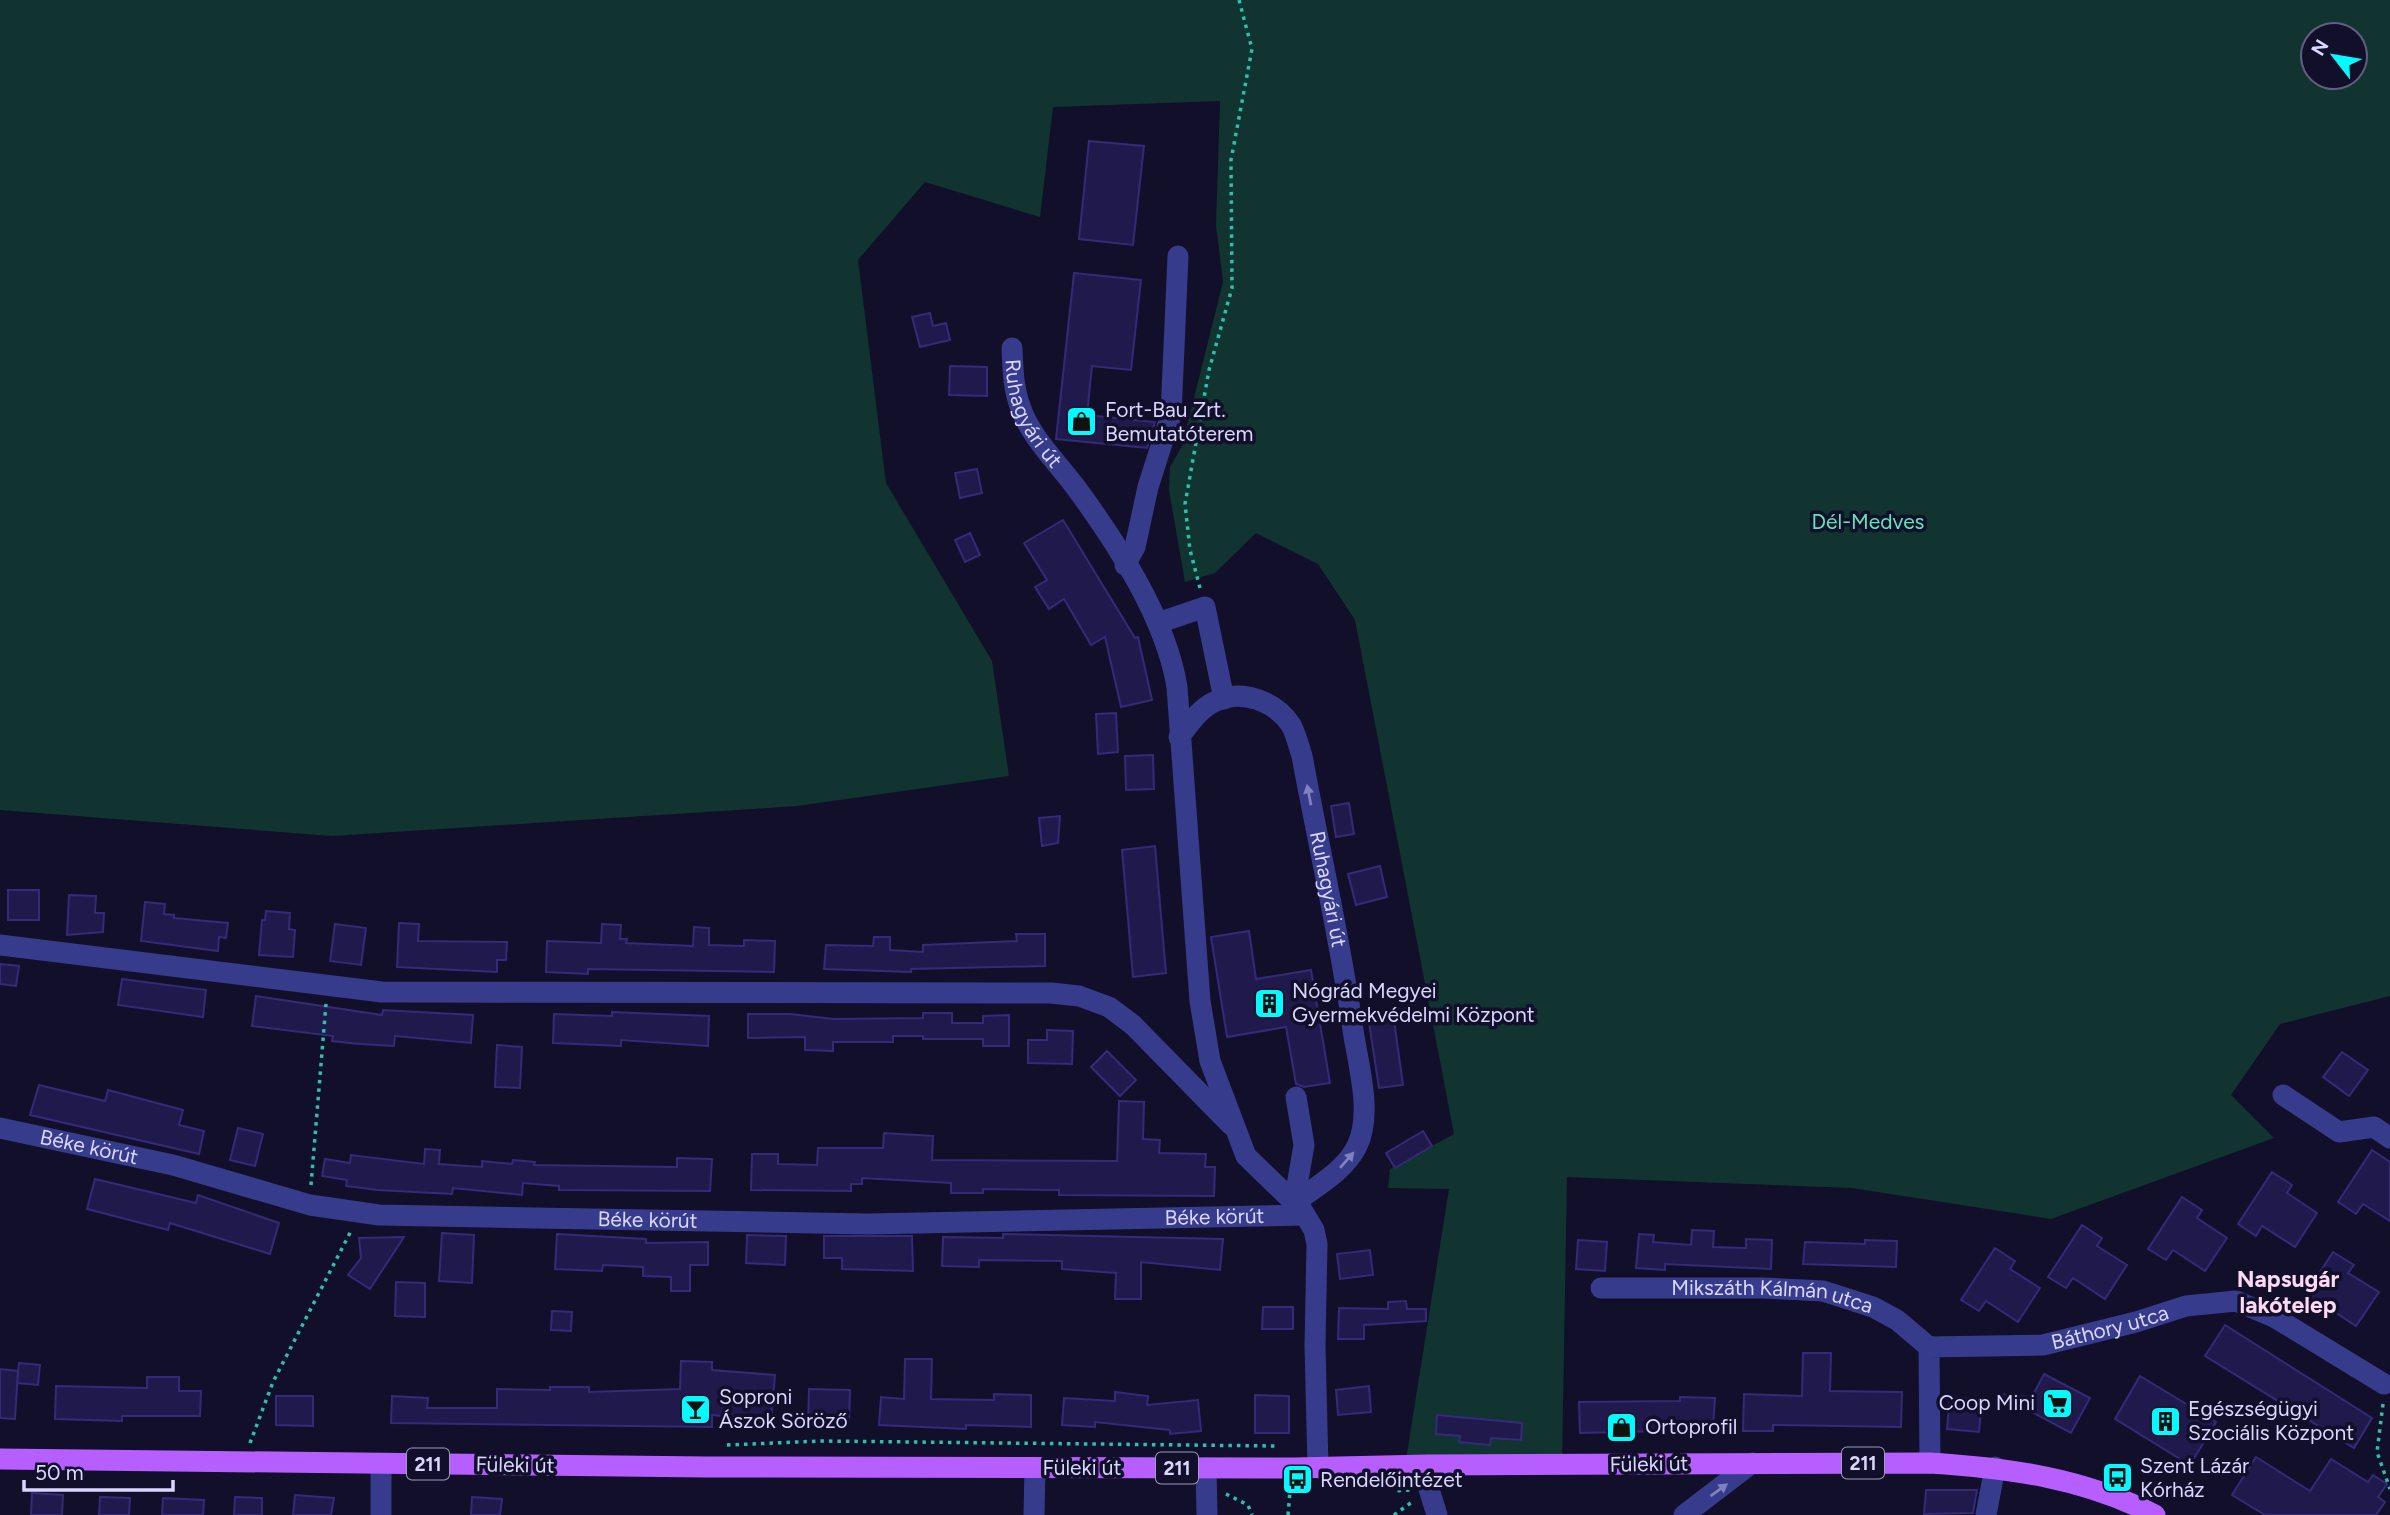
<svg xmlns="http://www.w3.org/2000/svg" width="2390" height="1515" viewBox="0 0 2390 1515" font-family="Figtree,sans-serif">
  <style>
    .green { fill: #113430; fill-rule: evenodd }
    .building { fill: #201a4c; stroke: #342a79; stroke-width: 2 }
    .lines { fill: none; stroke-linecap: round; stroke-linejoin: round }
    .path { stroke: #29c2ac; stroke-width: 3.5; stroke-dasharray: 3.5 5; stroke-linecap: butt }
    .minor { stroke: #373b8b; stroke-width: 21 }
    .major { stroke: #b65eff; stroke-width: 21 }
    .oneway { fill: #8081bf }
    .labels { text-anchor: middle; stroke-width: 7; stroke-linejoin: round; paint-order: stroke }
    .shield { fill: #110f2a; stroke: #9d9bbf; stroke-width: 2 }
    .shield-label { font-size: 19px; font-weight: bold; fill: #d9d7ff }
    .poi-label { font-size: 21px; fill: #d9d7ff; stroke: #110f2a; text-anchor: start }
    .street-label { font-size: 21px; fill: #d9d7ff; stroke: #110f2a }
    .park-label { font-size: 21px; fill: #5be7b9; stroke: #110f2a }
    .neighbourhood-label { font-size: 23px; font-weight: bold; fill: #ffd9f4; stroke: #110f2a }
  </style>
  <rect width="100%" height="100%" fill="#110f2a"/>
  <path class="green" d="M 0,0 L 2390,0 L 2390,996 L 2280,1024 L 2231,1095 L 2274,1138 L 2051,1219 L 1852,1188 L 1567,1177 L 1562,1465 L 1405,1466 L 1449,1189 L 1388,1188 L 1390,1169 L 1454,1134 L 1355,620 L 1318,564 L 1256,533 L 1215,573 L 1185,582 L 1169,490 L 1170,467 L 1182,446 L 1223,282 L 1216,225 L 1220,101 L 1053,107 L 1040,217 L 925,182 L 858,260 L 886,483 L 992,661 L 1009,776 L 797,806 L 332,836 L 0,810 ZM 2313,35 L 2355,35 L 2355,77 L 2313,77 Z"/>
  <g class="building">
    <polygon points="1089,141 1144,146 1133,245 1079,239"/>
    <polygon points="1074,273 1141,280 1131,370 1092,366 1087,415 1155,422 1147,448 1056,439"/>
    <polygon points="930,313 933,326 946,323 950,340 920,347 912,317"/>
    <polygon points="950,366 987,367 987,396 949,395"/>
    <polygon points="977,469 982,493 960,498 955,473"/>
    <polygon points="1063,520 1135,638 1138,637 1152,700 1121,707 1105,637 1091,645 1064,599 1049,609 1035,587 1047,580 1024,543"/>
    <polygon points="970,533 980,555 965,562 955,540"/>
    <polygon points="1116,713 1118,752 1098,754 1096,714"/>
    <polygon points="1153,755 1154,789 1126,790 1125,756"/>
    <polygon points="1349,803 1354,834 1336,837 1331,806"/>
    <polygon points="1060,816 1058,843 1042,846 1039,818"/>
    <polygon points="1155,846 1166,973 1133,977 1122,850"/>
    <polygon points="1380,866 1387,897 1356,905 1348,874"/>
    <rect x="8" y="890" width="31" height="30"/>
    <polygon points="69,895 96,896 95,913 104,913 103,932 67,935"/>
    <polygon points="145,902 165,904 164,914 174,915 174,918 228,923 226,938 219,937 218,951 141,941"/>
    <polygon points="266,911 290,913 289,929 295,930 293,957 259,955 262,920 265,920"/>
    <polygon points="399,923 419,924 418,941 507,942 506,960 497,960 497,972 397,967"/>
    <polygon points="335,924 366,928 361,965 330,961"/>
    <polygon points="602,924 621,925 620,939 627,939 626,943 693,946 694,927 709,928 709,945 744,946 744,940 775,941 774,972 588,969 588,974 546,972 547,941 601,943"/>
    <polygon points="1249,931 1256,979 1311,970 1330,1083 1304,1087 1296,1084 1286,1027 1227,1037 1211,937"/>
    <polygon points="1016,934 1045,934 1045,966 911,969 911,972 824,969 826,945 873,946 874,937 890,937 890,950 923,952 923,945 1017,941"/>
    <polygon points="0,964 19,966 16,986 0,984"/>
    <polygon points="122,979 206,990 203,1017 118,1005"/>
    <polygon points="256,996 382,1015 383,1010 473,1015 471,1043 395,1036 394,1046 360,1044 332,1041 333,1036 252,1026"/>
    <polygon points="612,1012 709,1016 708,1046 621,1040 621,1046 553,1043 554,1014 612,1016"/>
    <polygon points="923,1013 952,1013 952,1023 983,1023 983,1016 1009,1015 1009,1046 983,1046 983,1039 923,1039 923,1036 893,1036 893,1042 833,1042 833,1051 805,1050 805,1037 748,1038 748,1014 790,1014 834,1019 923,1018"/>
    <polygon points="1393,1013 1403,1085 1379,1088 1368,1016"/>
    <polygon points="1047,1030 1073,1031 1072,1064 1028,1063 1028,1040 1047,1040"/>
    <polygon points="497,1045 522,1047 520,1088 495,1087"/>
    <polygon points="1107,1051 1136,1080 1120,1096 1091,1067"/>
    <polygon points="2342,1052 2368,1070 2349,1096 2323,1077"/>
    <polygon points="39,1085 105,1101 108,1090 183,1110 179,1125 204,1131 199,1154 30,1115"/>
    <polygon points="1119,1101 1144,1102 1143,1139 1160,1140 1159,1153 1206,1154 1205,1167 1215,1167 1214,1196 1059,1195 1059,1190 983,1189 983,1193 951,1193 951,1183 862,1178 862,1184 851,1184 851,1191 751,1190 752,1154 778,1154 778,1164 817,1165 818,1148 883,1148 884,1133 933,1136 932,1160 1117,1161"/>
    <polygon points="238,1128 263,1134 255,1166 230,1160"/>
    <polygon points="1423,1131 1432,1146 1395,1168 1386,1153"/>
    <polygon points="425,1149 440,1150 439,1164 482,1167 482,1161 512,1164 513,1160 535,1162 534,1165 677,1167 677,1158 712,1159 710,1191 559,1190 559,1186 523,1183 522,1195 453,1188 452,1194 377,1190 346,1186 347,1180 322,1176 325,1159 350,1163 351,1155 424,1164"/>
    <polygon points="2372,1150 2390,1162 2390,1221 2363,1204 2356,1214 2338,1202"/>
    <polygon points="2272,1172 2292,1185 2287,1193 2317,1213 2295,1247 2262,1226 2256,1236 2238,1224"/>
    <polygon points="95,1179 196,1203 198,1195 279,1223 270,1254 170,1223 168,1230 87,1209"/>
    <polygon points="2182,1197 2202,1210 2197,1218 2227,1238 2205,1271 2173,1250 2166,1260 2148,1249"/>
    <polygon points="2082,1225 2102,1238 2097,1246 2127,1265 2105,1299 2073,1278 2066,1288 2048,1277"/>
    <polygon points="1692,1230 1714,1231 1713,1247 1746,1248 1746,1239 1772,1240 1771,1269 1665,1264 1665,1270 1636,1268 1639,1234 1654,1235 1653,1242 1691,1245"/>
    <polygon points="442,1233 474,1235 472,1283 439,1281"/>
    <polygon points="557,1234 646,1239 646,1243 708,1242 708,1265 690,1265 690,1291 671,1291 671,1277 643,1276 643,1267 603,1265 602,1271 555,1269"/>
    <polygon points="1003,1234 1223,1239 1220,1270 1141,1262 1141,1299 1115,1299 1116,1273 1062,1269 1062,1261 979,1260 979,1267 942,1266 943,1237 1003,1238"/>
    <polygon points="747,1235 786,1236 785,1265 746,1263"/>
    <polygon points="824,1236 912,1236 913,1271 842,1269 842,1258 824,1258"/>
    <polygon points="404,1237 370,1289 348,1275 361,1258 359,1238"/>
    <polygon points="1578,1240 1607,1242 1605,1271 1576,1269"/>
    <polygon points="1865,1240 1897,1241 1896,1267 1803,1264 1805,1242 1865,1244"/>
    <polygon points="1995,1248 2015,1261 2010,1269 2040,1288 2018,1322 1986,1301 1979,1311 1961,1300"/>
    <polygon points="1370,1250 1373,1275 1340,1279 1337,1254"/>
    <polygon points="2333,1252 2354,1265 2348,1273 2379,1292 2356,1326 2324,1305 2318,1315 2300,1303"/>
    <polygon points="396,1282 425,1283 425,1317 395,1316"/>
    <polygon points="1406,1301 1407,1309 1426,1309 1426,1321 1364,1325 1364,1339 1338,1339 1339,1308 1388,1309 1388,1302"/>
    <polygon points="1263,1307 1293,1307 1293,1329 1262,1329"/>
    <polygon points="552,1311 572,1312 571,1331 551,1330"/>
    <polygon points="2225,1325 2372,1418 2354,1448 2205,1356"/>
    <polygon points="1803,1353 1831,1353 1830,1391 1902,1392 1901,1427 1773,1425 1773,1431 1743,1431 1744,1394 1802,1396"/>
    <polygon points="905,1359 932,1359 931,1399 994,1400 994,1394 1031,1395 1031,1427 966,1425 966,1429 879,1425 881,1397 904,1399"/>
    <polygon points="681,1361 712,1362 712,1370 775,1375 771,1421 712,1415 712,1427 391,1423 392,1396 428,1398 427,1408 497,1408 497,1389 550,1390 550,1387 589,1387 589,1392 680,1389"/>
    <polygon points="19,1363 40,1365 38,1385 17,1383"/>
    <polygon points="0,1369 18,1371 15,1419 0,1418"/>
    <polygon points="2044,1374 2090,1398 2071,1433 1998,1394 2032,1397"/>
    <polygon points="2140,1376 2216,1422 2190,1465 2115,1419"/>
    <polygon points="147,1377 179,1377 179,1391 201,1391 200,1416 122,1416 122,1421 55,1419 56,1386 147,1388"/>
    <polygon points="1369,1386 1371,1412 1338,1415 1336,1390"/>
    <polygon points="809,1389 850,1390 849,1424 808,1424"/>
    <polygon points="1115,1392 1148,1396 1147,1405 1198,1400 1201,1431 1170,1434 1170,1430 1095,1422 1095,1427 1062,1425 1064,1398 1115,1401"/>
    <polygon points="1255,1395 1289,1396 1289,1433 1255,1433"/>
    <polygon points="276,1396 313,1396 313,1426 276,1425"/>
    <polygon points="1950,1396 1982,1400 1979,1432 1947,1429"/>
    <polygon points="1680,1397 1715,1398 1713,1428 1665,1426 1665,1431 1580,1433 1579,1402 1680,1401"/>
    <polygon points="1437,1415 1522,1423 1521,1440 1491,1438 1490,1445 1459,1442 1460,1436 1436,1434"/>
    <polygon points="2256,1457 2310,1491 2331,1459 2368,1482 2373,1475 2387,1484 2378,1497 2385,1502 2376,1515 2265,1515 2232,1495"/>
    <polygon points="1926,1490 1977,1490 1973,1513 1924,1514"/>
    <polygon points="32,1493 63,1495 62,1515 31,1515"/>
    <polygon points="295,1495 334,1498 331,1515 293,1515"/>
    <polygon points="100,1497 130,1498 129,1515 99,1515"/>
    <polygon points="235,1497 262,1498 262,1515 234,1515"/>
    <polygon points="472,1497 502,1499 500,1515 471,1515"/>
    <polygon points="163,1498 204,1500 203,1515 162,1515"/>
  </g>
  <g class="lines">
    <g class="path">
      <polyline points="1200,588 1190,550 1185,504 1209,370 1232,288 1231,160 1252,49 1239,0"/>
      <polyline points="311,1185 326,1004"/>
      <polyline points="2383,1404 2377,1452 2390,1489"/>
      <polyline points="250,1443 273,1382 352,1229"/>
      <polyline points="727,1445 821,1441 1276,1446"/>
      <polyline points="1395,1485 1395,1491 1410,1490"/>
      <polyline points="1226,1494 1248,1505 1252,1515"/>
      <polyline points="1288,1515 1290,1491"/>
      <polyline points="1394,1515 1412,1502"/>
    </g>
    <g class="minor">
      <path id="s1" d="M 1012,348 C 1013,368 1013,387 1020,406 C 1030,437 1058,463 1077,489 C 1118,545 1166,619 1177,687 L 1200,1001 L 1210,1061 L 1246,1156 L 1302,1210 L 1314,1230 L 1317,1244 L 1315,1346 L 1318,1468"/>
      <polyline points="1125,565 1135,547 1148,487 1171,415 1178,256"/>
      <polyline points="1158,623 1205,607 1224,699"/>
      <path id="s2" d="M 1179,737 C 1189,725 1199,709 1214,702 C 1241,688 1275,701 1291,725 C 1296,734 1299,747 1302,756 C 1319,848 1340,938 1353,1030 C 1358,1065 1373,1113 1357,1146 C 1345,1171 1315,1187 1294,1203"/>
      <polyline points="0,945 382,992 1051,993 1079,996 1109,1007 1133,1025 1231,1125"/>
      <polyline points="2283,1095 2339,1132 2374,1127 2390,1138"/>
      <path id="s3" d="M 0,1128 L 173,1165 L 310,1205 L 379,1215 L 867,1224 L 1305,1215"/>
      <polyline points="1294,1203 1304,1145 1296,1097"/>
      <path id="s4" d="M 1601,1288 L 1763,1288 L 1823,1291 L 1873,1307 L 1897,1320 L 1929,1347"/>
      <path id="s5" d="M 1930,1463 L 1929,1347 L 2043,1345 L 2136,1322 L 2186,1306 L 2236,1301 L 2274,1317 L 2384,1384"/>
      <polyline points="1428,1465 1429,1489 1437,1515"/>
      <polyline points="1206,1468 1207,1515"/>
      <polyline points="381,1515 381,1464"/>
      <polyline points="1034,1515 1035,1468"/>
      <polyline points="1684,1515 1752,1463"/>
      <polyline points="1986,1515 1995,1467"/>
    </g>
    <path class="major" d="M 0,1459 L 707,1467 L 1294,1468 L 1428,1465 L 1930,1463 C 2009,1468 2084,1478 2155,1515"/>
  </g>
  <defs><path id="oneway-solid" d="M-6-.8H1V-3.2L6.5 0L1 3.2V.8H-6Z" transform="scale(1.75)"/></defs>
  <g class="oneway">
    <use href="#oneway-solid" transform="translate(1309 795) rotate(-101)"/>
    <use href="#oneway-solid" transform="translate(1347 1160) rotate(-49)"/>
    <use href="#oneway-solid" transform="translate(1719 1490) rotate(-36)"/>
  </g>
  <defs>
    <symbol id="shop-square" viewBox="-11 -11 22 22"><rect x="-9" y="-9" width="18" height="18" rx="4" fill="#03faff" stroke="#110f2a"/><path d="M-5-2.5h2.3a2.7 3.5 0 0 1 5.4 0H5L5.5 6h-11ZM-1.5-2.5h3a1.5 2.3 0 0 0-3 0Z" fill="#111"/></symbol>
    <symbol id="building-square" viewBox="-11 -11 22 22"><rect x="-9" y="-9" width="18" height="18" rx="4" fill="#03faff" stroke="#110f2a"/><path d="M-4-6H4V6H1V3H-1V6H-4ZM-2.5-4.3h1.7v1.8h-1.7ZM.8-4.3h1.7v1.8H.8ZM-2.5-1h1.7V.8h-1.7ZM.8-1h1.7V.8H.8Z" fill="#111"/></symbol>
    <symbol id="supermarket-square" viewBox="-11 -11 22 22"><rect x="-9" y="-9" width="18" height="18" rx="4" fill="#03faff" stroke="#110f2a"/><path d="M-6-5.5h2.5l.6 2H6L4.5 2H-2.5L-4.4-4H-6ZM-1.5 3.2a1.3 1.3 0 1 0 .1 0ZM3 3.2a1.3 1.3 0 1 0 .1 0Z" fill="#111"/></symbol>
    <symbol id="bar-square" viewBox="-11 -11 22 22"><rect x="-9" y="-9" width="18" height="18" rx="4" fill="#03faff" stroke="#110f2a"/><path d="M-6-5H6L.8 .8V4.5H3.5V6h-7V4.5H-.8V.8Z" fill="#111"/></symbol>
    <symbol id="bus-square" viewBox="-11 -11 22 22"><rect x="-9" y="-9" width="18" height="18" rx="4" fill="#03faff" stroke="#110f2a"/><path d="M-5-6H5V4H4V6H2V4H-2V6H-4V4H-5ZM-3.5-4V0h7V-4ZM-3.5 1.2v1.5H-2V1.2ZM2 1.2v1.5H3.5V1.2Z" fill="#111"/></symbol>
  </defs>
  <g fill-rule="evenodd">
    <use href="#shop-square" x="1064" y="404" width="35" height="35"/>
    <use href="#building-square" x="1252" y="986" width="35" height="35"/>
    <use href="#supermarket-square" x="2040" y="1386" width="35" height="35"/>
    <use href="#bar-square" x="678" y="1392" width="35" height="35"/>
    <use href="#building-square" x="2148" y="1404" width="35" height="35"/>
    <use href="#shop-square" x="1604" y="1410" width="35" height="35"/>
    <use href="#bus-square" x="2100" y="1460" width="35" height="35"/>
    <use href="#bus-square" x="1280" y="1462" width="35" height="35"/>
  </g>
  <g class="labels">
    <g class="shield">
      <rect x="1842" y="1447.5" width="42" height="31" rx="5"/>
      <rect x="407" y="1448.5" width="42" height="31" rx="5"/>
      <rect x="1156" y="1452.5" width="42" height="31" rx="5"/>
    </g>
    <g class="shield-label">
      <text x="1863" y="1470">211</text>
      <text x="428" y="1471">211</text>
      <text x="1177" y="1475">211</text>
    </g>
    <g class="poi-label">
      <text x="1105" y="417">Fort-Bau Zrt.<tspan x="1105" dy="24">Bemutatóterem</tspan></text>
      <text x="1292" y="998">Nógrád Megyei<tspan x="1292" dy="24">Gyermekvédelmi Központ</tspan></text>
      <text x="719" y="1404">Soproni<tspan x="719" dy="24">Ászok Söröző</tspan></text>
      <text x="2035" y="1410" text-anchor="end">Coop Mini</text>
      <text x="2188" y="1416">Egészségügyi<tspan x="2188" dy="24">Szociális Központ</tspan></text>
      <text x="1645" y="1434">Ortoprofil</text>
      <text x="2140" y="1473">Szent Lázár<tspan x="2140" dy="24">Kórház</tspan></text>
      <text x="1320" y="1487">Rendelőintézet</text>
    </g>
    <g class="street-label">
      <text dy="7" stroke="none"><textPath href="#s1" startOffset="70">Ruhagyári út</textPath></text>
      <text dy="7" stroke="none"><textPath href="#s2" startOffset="306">Ruhagyári út</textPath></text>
      <text dy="7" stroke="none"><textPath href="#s3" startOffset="91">Béke körút</textPath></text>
      <text dy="7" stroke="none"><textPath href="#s3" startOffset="1225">Béke körút</textPath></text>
      <text dy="7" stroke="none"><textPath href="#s3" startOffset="658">Béke körút</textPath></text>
      <text dy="7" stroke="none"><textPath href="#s4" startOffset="172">Mikszáth Kálmán utca</textPath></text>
      <text dy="7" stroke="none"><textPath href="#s5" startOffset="299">Báthory utca</textPath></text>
      <text transform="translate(1649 1464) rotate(-1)" y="7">Füleki út</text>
      <text transform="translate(515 1465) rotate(1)" y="7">Füleki út</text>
      <text x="1082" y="1475">Füleki út</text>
    </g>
    <g class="park-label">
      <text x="1868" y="529">Dél-Medves</text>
    </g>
    <g class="neighbourhood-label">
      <text x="2288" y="1287">Napsugár<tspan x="2288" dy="26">lakótelep</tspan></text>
    </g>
  </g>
  <g transform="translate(2334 56) rotate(301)"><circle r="33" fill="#110f2a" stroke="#615f7f" stroke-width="2"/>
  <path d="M0-5L12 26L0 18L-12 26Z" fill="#03faff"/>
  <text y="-10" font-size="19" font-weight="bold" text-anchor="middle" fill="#d9d7ff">N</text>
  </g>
  <path d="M24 1480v10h149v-10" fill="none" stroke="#d9d7ff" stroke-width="3.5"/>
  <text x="35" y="1480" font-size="21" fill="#d9d7ff" stroke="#110f2a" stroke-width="5" paint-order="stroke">50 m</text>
</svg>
